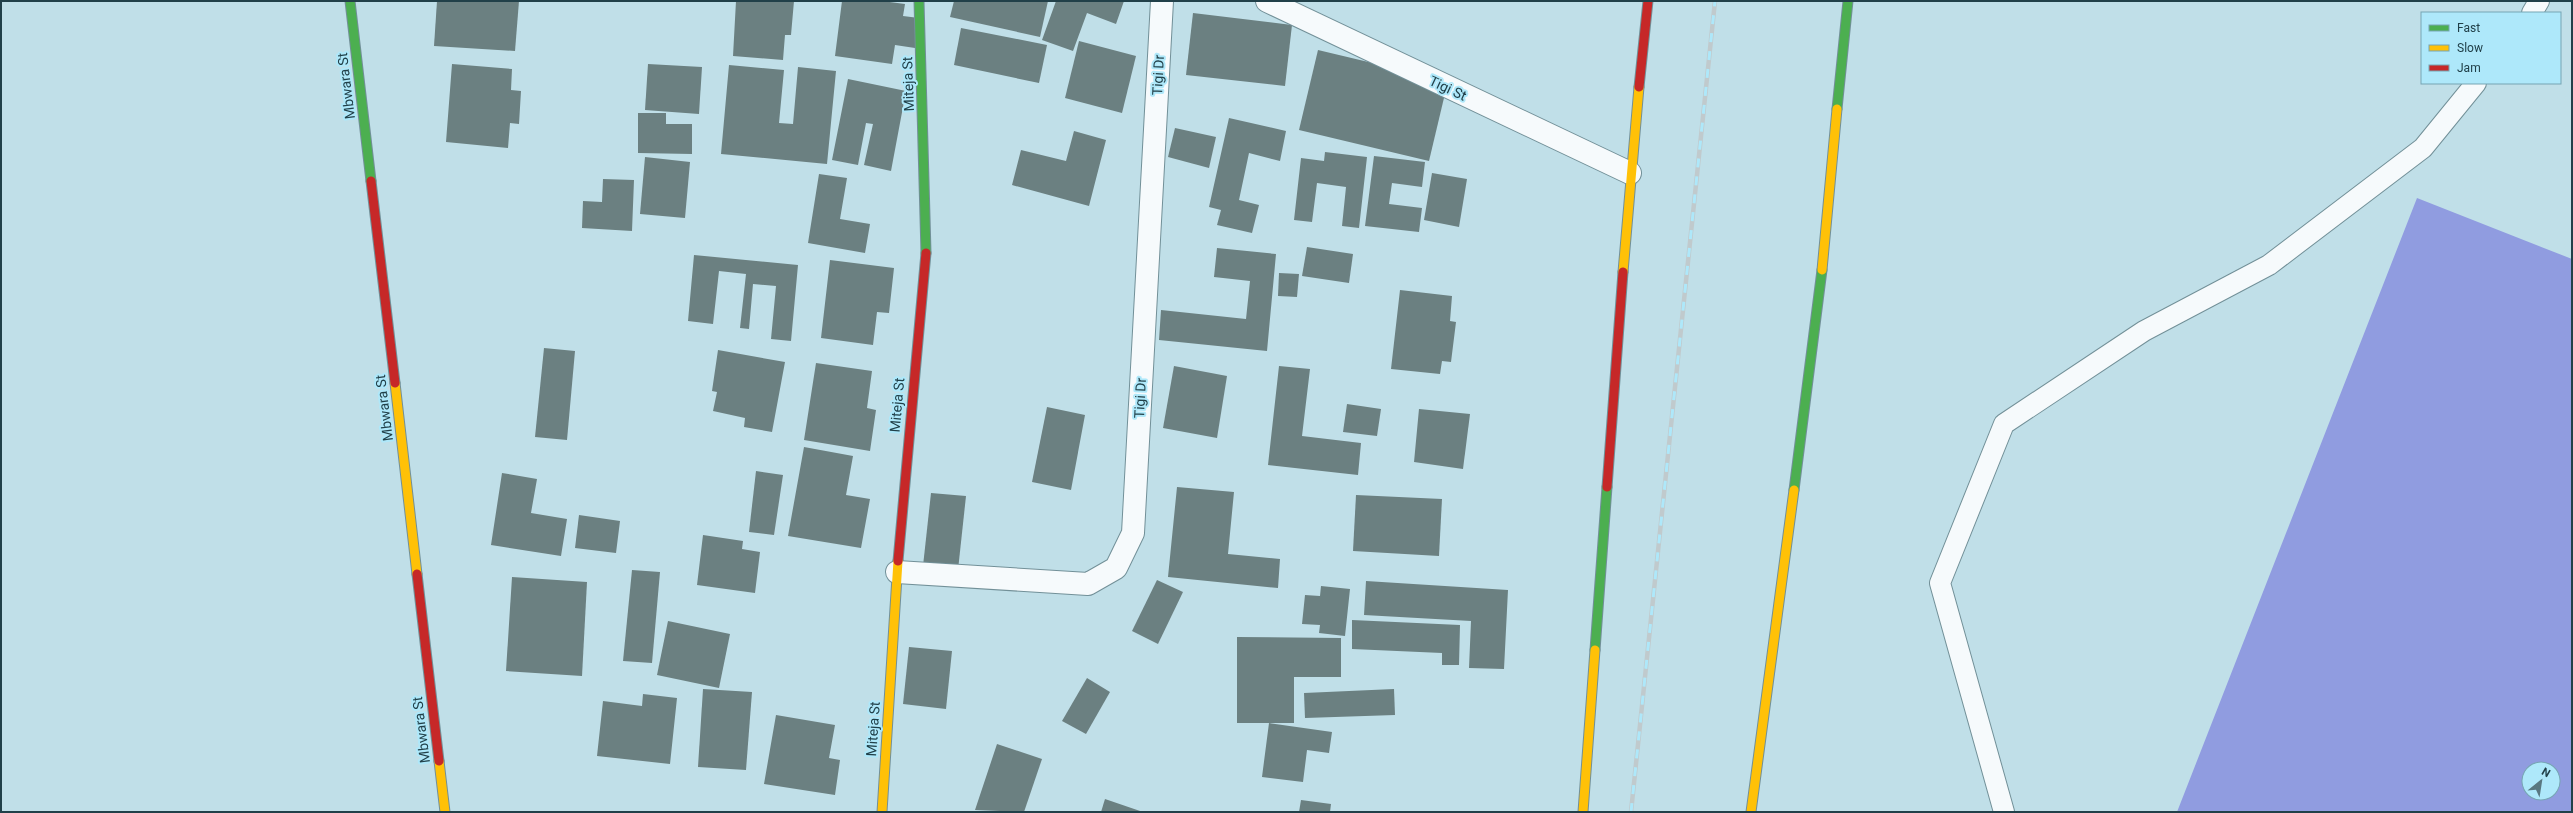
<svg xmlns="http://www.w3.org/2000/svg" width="2573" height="813" viewBox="0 0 2573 813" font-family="Roboto,sans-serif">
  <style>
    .water { fill: #909ce0; fill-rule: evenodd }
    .building { fill: #6b8081 }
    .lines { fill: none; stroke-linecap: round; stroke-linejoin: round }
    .lane-casing { stroke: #729098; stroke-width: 22 }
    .street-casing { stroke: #729098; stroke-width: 24 }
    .fast-casing { stroke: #729098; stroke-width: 11 }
    .slow-casing { stroke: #729098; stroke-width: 11 }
    .jam-casing { stroke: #729098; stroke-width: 11 }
    .lane { stroke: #f6fafc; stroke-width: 20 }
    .street { stroke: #f6fafc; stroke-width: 22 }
    .fast { stroke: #4caf50; stroke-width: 9 }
    .slow { stroke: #ffc107; stroke-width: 9 }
    .jam { stroke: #c62828; stroke-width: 9 }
    .rail-casing { stroke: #c0cacd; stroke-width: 4.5 }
    .rail { stroke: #aee8fa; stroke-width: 3; stroke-dasharray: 9; stroke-linecap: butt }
    .labels { text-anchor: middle; stroke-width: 4; stroke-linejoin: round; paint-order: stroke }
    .street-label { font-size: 14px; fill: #214049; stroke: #aee8fa }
  </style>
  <rect width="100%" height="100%" fill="#c0dfe8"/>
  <path class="water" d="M 2417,198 L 2572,259 L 2572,812 L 2177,812 ZM 2529,769 L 2553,769 L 2553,793 L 2529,793 Z"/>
  <g class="building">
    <polygon points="437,1 519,1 515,51 434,46"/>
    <polygon points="736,1 794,1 791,35 785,35 783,60 733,56"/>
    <polygon points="842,1 882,1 905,4 903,16 919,18 915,48 895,45 892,64 835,56"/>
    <polygon points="954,1 1048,1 1040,37 950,17"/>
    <polygon points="1056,1 1124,1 1116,24 1087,13 1073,51 1042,40"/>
    <polygon points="1193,13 1292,25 1285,86 1186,75"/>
    <polygon points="961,28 1047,45 1039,83 954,65"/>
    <polygon points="1079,41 1136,56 1122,113 1065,98"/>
    <polygon points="1318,50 1448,81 1429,161 1299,130"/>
    <polygon points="452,64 512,69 511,90 521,91 519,124 510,123 508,148 446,142"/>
    <polygon points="648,64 702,67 699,114 645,110"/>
    <polygon points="729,65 784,70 779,123 793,124 798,67 836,71 827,164 721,154"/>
    <polygon points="848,79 906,91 891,171 864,165 873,124 866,123 858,165 832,160"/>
    <polygon points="638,113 666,113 666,124 692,124 692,154 638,153"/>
    <polygon points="1229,118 1286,131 1280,161 1249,153 1239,200 1259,205 1252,233 1217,225 1221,210 1209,207"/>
    <polygon points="1175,128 1216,137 1209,168 1168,157"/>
    <polygon points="1074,131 1106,140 1089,206 1012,185 1021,150 1066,161"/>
    <polygon points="1325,152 1367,157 1359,228 1342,226 1346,187 1317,183 1312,222 1294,220 1301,158 1324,161"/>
    <polygon points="1374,156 1425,162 1422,187 1392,183 1389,204 1422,208 1419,232 1365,226"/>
    <polygon points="645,157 690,162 685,218 640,214"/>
    <polygon points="1432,173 1467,179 1459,227 1424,220"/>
    <polygon points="819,174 847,178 840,219 870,224 865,253 808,243"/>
    <polygon points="603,179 634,180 632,231 582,228 583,201 602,202"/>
    <polygon points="1307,247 1353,254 1349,283 1302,276"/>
    <polygon points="1217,248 1276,254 1267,351 1159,340 1161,310 1246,319 1250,281 1214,277"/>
    <polygon points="694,255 798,265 791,341 771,339 776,286 753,284 749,329 740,328 746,274 719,271 713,324 688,321"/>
    <polygon points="830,260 894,268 889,313 877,312 873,345 821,338"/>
    <polygon points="1279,273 1299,274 1297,297 1278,296"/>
    <polygon points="1400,290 1452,296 1450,321 1456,322 1451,362 1442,361 1440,374 1391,369"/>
    <polygon points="544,348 575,351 567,440 535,437"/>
    <polygon points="718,350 785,362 772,432 744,427 745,418 713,411 717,392 712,391"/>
    <polygon points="816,363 872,371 867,408 876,410 870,451 804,440"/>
    <polygon points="1174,366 1227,376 1217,438 1163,428"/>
    <polygon points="1279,366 1310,369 1302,436 1361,443 1358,475 1268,465"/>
    <polygon points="1347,404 1381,409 1377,436 1343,432"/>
    <polygon points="1047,407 1085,415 1071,490 1032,482"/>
    <polygon points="1419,409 1470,414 1463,469 1414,462"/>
    <polygon points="804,447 853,456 846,495 870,499 861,548 788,536"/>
    <polygon points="756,471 783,475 774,535 749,532"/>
    <polygon points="502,473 537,479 531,513 567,519 561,556 491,545"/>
    <polygon points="1177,487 1234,492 1228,554 1280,559 1278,588 1168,577"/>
    <polygon points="931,493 966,496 958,570 923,566"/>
    <polygon points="1356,495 1442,499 1439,556 1353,551"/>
    <polygon points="579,515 620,521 616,553 575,548"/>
    <polygon points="703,535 743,541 742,549 760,552 755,593 697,585"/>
    <polygon points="632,570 660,572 652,663 623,661"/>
    <polygon points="512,577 587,582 582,676 506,671"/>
    <polygon points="1157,580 1183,592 1158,644 1132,631"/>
    <polygon points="1366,581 1508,590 1504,669 1469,668 1471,621 1364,615"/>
    <polygon points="1321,586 1350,589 1345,636 1319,633 1320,625 1302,624 1305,595 1320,596"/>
    <polygon points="1352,620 1460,625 1459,665 1442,665 1442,653 1352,649"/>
    <polygon points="668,621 730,634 719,688 657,675"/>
    <polygon points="1237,637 1341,638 1341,677 1294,677 1294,723 1237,723"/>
    <polygon points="909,647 952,651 946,709 903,704"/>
    <polygon points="1087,678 1110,692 1086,734 1062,721"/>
    <polygon points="703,689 752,692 746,770 698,767"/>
    <polygon points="1394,689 1395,715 1305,718 1304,693"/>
    <polygon points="643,694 677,698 670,764 597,756 603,701 642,706"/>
    <polygon points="776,715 835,725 829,758 840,760 835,795 764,784"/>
    <polygon points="1269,723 1332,732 1329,753 1307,750 1303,782 1262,777"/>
    <polygon points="997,744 1042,759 1024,812 975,810"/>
    <polygon points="1105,799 1143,812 1101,812"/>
    <polygon points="1301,800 1331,804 1330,812 1299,812"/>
  </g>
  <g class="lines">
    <defs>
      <g id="lane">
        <polyline points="2532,13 2539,1"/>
        <polyline points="2004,812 1940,583 2004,424 2144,331 2269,265 2423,148 2476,83"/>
      </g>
      <g id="street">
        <polyline points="1267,1 1630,173"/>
        <polyline points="897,572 1088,584 1116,568 1133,533 1162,1"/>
      </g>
      <g id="fast">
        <polyline points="350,1 371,181"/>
        <polyline points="919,1 926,253"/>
        <polyline points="1837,109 1848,1"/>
        <polyline points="1794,490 1822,270"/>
        <polyline points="1595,650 1607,487"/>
      </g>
      <g id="slow">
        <polyline points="1822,270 1837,109"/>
        <polyline points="1623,272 1639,87"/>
        <polyline points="395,383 417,574"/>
        <polyline points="439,761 445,812"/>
        <polyline points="882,812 898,561"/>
        <polyline points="1583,812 1595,650"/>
        <polyline points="1751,812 1794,490"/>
      </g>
      <g id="jam">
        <polyline points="1639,87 1648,1"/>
        <polyline points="371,181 395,383"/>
        <polyline points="1607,487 1623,272"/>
        <polyline points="898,561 926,253"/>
        <polyline points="417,574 439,761"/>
      </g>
    </defs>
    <use href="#lane" class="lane-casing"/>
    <use href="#street" class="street-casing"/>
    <use href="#fast" class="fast-casing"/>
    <use href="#slow" class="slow-casing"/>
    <use href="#jam" class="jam-casing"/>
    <use href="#lane" class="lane"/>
    <use href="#street" class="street"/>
    <use href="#fast" class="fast"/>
    <use href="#slow" class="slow"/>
    <use href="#jam" class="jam"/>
    <defs>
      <polyline id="rail" points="1631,812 1715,1"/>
    </defs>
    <use href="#rail" class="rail-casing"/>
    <use href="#rail" class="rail"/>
  </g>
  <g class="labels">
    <g class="street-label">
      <text transform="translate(1158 75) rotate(-87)" y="5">Tigi Dr</text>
      <text transform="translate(908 84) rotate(-92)" y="5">Miteja St</text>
      <text transform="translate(346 86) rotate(-97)" y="5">Mbwara St</text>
      <text transform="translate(1448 88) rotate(25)" y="5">Tigi St</text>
      <text transform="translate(1140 398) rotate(-87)" y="5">Tigi Dr</text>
      <text transform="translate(897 405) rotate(-85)" y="5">Miteja St</text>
      <text transform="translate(384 408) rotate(-97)" y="5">Mbwara St</text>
      <text transform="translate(873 729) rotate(-86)" y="5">Miteja St</text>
      <text transform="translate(421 730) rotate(-97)" y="5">Mbwara St</text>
    </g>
  </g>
  <rect width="2573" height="813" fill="none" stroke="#214049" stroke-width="4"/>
  <rect x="2421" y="12" width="140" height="72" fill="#aee8fa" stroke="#76a5b3"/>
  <rect x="2429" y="25" width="20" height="6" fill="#4caf50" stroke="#76a5b3"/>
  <text x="2457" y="32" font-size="12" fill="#214049">Fast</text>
  <rect x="2429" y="45" width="20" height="6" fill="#ffc107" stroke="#76a5b3"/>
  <text x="2457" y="52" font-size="12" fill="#214049">Slow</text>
  <rect x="2429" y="65" width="20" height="6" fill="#c62828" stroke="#76a5b3"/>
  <text x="2457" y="72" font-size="12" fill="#214049">Jam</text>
  <g transform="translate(2541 781) rotate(30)"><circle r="19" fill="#aee8fa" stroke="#76a5b3"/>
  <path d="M0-3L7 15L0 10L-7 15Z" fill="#597881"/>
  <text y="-6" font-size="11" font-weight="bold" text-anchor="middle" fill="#214049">N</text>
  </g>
</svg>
